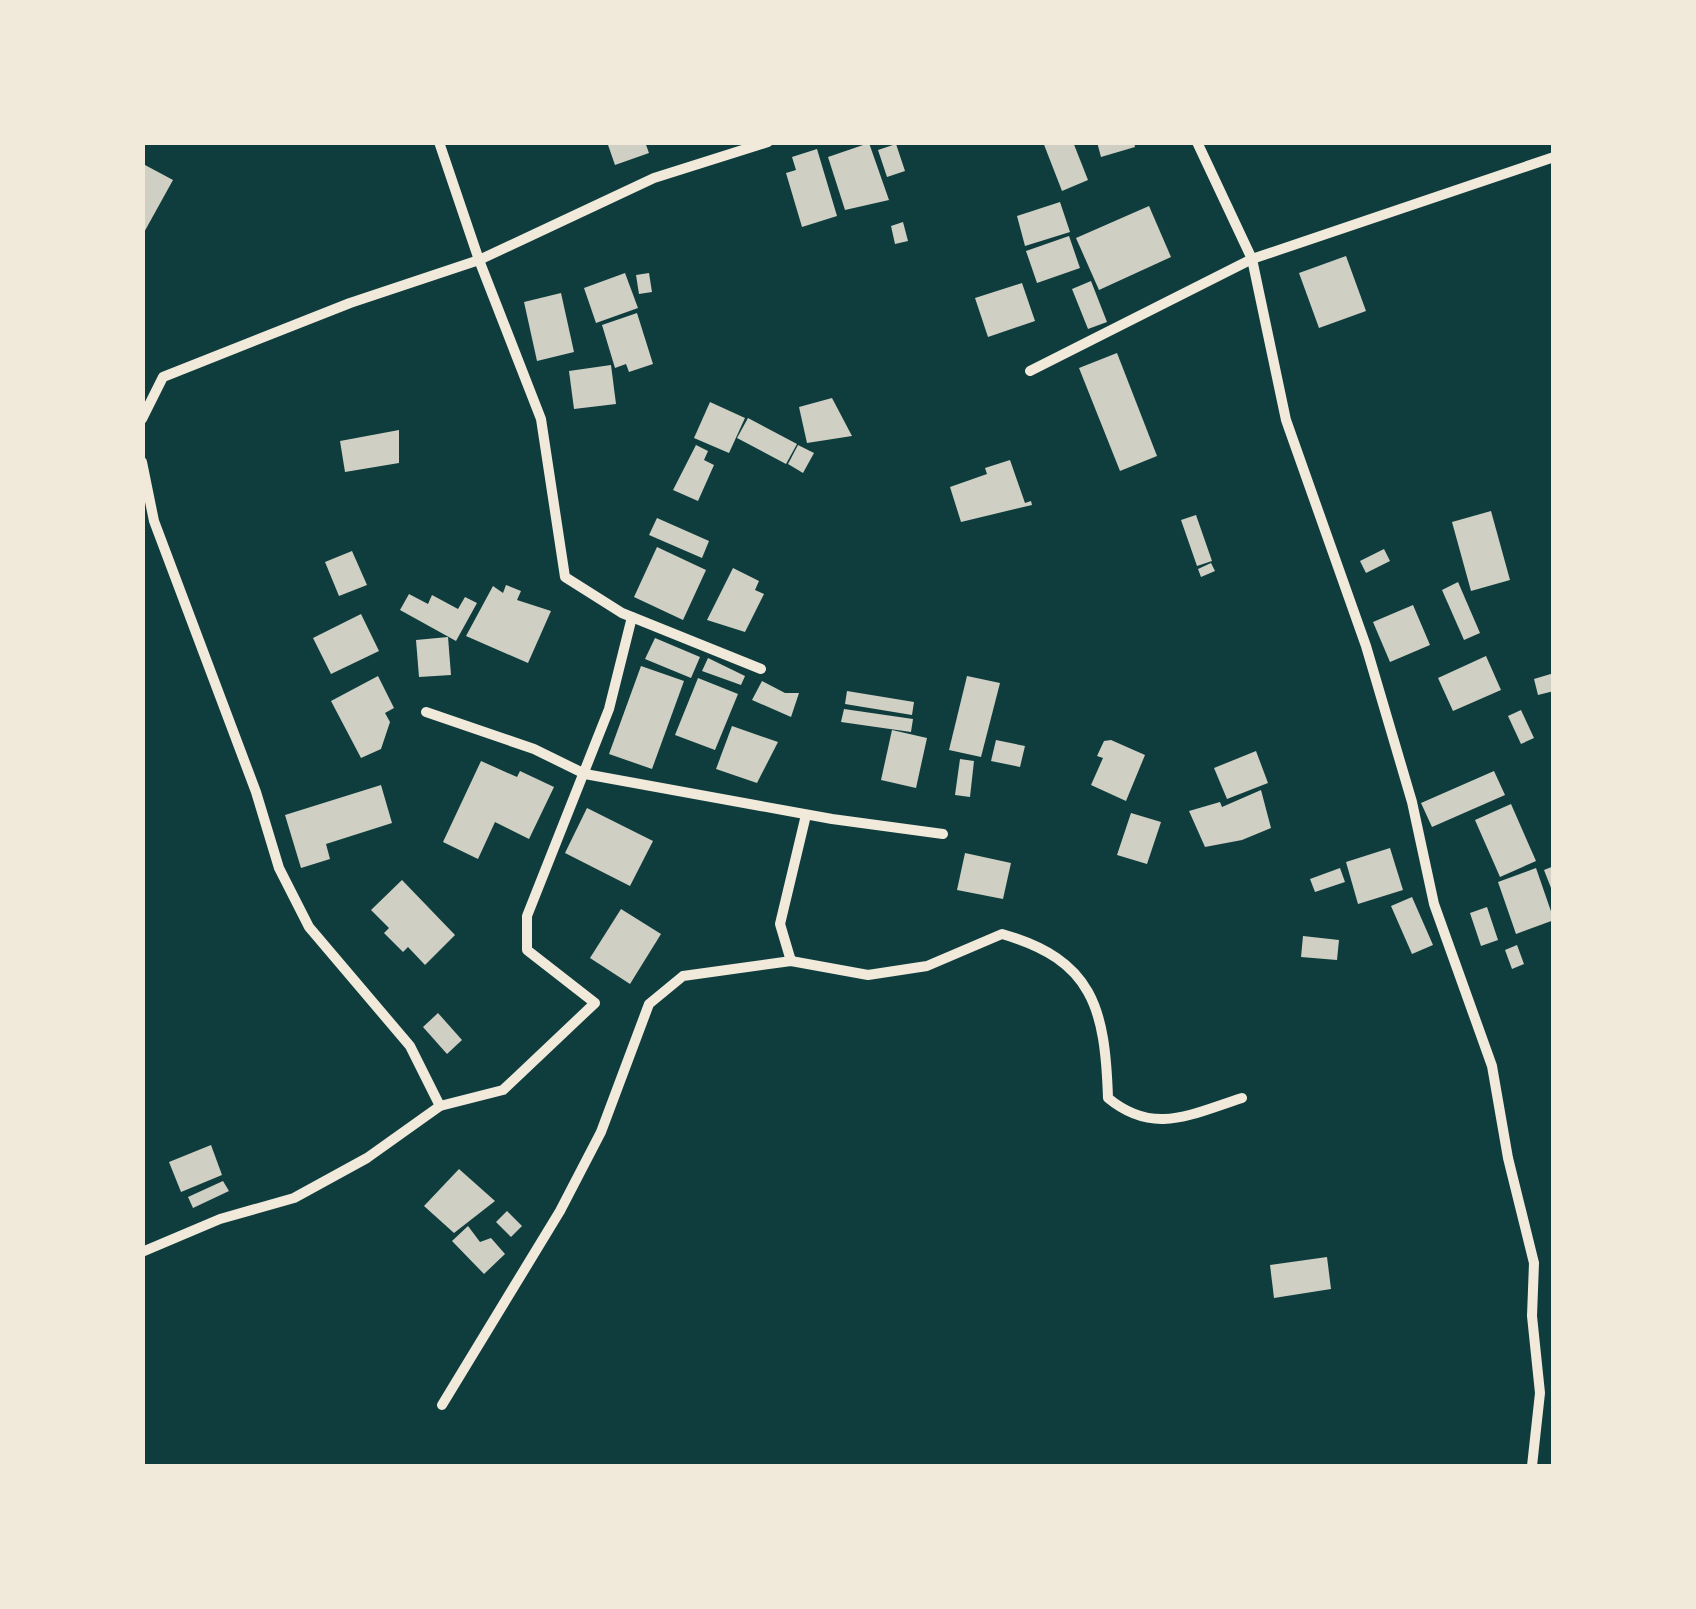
<svg xmlns="http://www.w3.org/2000/svg" width="1696" height="1609" viewBox="0 0 1696 1609" font-family="'Archivo Narrow',sans-serif">
  <style>
    .building { fill: #cfcfc3 }
    .lines { fill: none; stroke-linecap: round; stroke-linejoin: round }
    .minor { stroke: #f1e9da; stroke-width: 10 }
  </style>
  <rect width="100%" height="100%" fill="#0f3d3e"/>
  <g class="building">
    <polygon points="607,142 645,142 649,153 615,165"/>
    <polygon points="1043,142 1073,142 1088,180 1062,191"/>
    <polygon points="1097,142 1134,142 1135,147 1101,157"/>
    <polygon points="869,143 889,200 845,210 828,157"/>
    <polygon points="896,144 905,171 887,177 878,150"/>
    <polygon points="817,149 837,216 802,227 786,173 796,170 792,157"/>
    <polygon points="145,165 173,180 142,236 142,169"/>
    <polygon points="1060,202 1070,232 1025,246 1017,216"/>
    <polygon points="1149,206 1171,257 1099,290 1076,238"/>
    <polygon points="903,222 908,241 895,244 891,226"/>
    <polygon points="1069,236 1080,268 1037,283 1026,251"/>
    <polygon points="1346,256 1366,311 1319,328 1299,273"/>
    <polygon points="625,273 638,308 596,323 584,288"/>
    <polygon points="649,273 652,292 639,294 636,275"/>
    <polygon points="1091,281 1107,322 1088,329 1072,289"/>
    <polygon points="1022,283 1035,321 988,337 975,298"/>
    <polygon points="561,293 574,352 537,361 524,302"/>
    <polygon points="637,313 653,364 629,372 626,364 615,368 602,325"/>
    <polygon points="1117,353 1157,456 1120,471 1079,368"/>
    <polygon points="611,365 616,404 574,409 569,371"/>
    <polygon points="832,398 852,436 807,443 799,407"/>
    <polygon points="710,402 745,418 729,453 694,438"/>
    <polygon points="748,418 797,444 786,464 737,438"/>
    <polygon points="399,430 399,463 345,472 340,441"/>
    <polygon points="696,445 708,451 704,460 714,465 698,501 673,490"/>
    <polygon points="798,445 814,453 803,473 788,464"/>
    <polygon points="1010,460 1025,503 1031,501 1032,505 961,522 950,487 987,474 985,468"/>
    <polygon points="1491,511 1510,580 1471,591 1452,522"/>
    <polygon points="1196,515 1212,561 1197,566 1181,520"/>
    <polygon points="657,518 709,541 702,558 649,535"/>
    <polygon points="657,547 706,570 683,620 634,597"/>
    <polygon points="1384,549 1390,561 1366,573 1360,561"/>
    <polygon points="352,551 367,585 339,596 325,562"/>
    <polygon points="1211,563 1215,571 1201,577 1198,569"/>
    <polygon points="733,568 759,581 755,590 764,594 745,632 707,620"/>
    <polygon points="1458,582 1480,633 1464,640 1442,590"/>
    <polygon points="506,585 521,591 517,600 551,611 528,663 466,636 493,586 503,593"/>
    <polygon points="409,594 428,604 432,595 458,609 465,597 477,603 456,641 400,610"/>
    <polygon points="1413,605 1430,645 1390,662 1373,622"/>
    <polygon points="361,614 379,651 331,674 313,638"/>
    <polygon points="448,637 451,675 419,677 416,640"/>
    <polygon points="655,638 700,657 691,678 645,659"/>
    <polygon points="1486,656 1501,690 1453,711 1438,678"/>
    <polygon points="708,658 745,676 741,685 702,671"/>
    <polygon points="641,666 684,681 652,769 609,754"/>
    <polygon points="1554,673 1554,691 1538,695 1534,679"/>
    <polygon points="378,676 394,708 385,713 390,722 381,749 361,758 331,701"/>
    <polygon points="967,676 1000,683 981,757 949,750"/>
    <polygon points="698,678 738,694 715,750 675,735"/>
    <polygon points="762,681 785,693 799,693 791,717 752,700"/>
    <polygon points="847,691 914,702 912,715 845,704"/>
    <polygon points="844,709 913,719 911,732 841,722"/>
    <polygon points="1521,710 1534,738 1521,744 1508,716"/>
    <polygon points="732,726 778,742 757,783 716,769"/>
    <polygon points="892,730 927,738 916,788 881,780"/>
    <polygon points="996,740 1025,746 1020,767 991,761"/>
    <polygon points="1111,740 1145,755 1126,801 1091,785 1103,758 1097,756 1104,741"/>
    <polygon points="1256,751 1268,783 1227,799 1214,768"/>
    <polygon points="960,759 974,761 970,797 955,795"/>
    <polygon points="481,761 517,777 520,771 554,787 529,839 495,822 478,859 443,842"/>
    <polygon points="1494,771 1505,795 1432,827 1421,803"/>
    <polygon points="381,785 392,823 326,844 330,859 301,868 285,815"/>
    <polygon points="1261,790 1271,828 1242,840 1205,847 1189,811 1220,802 1222,807"/>
    <polygon points="1511,804 1536,861 1500,877 1475,820"/>
    <polygon points="587,808 653,841 630,886 565,853"/>
    <polygon points="1131,813 1161,822 1147,864 1117,855"/>
    <polygon points="1390,848 1403,890 1358,904 1346,862"/>
    <polygon points="965,853 1011,863 1003,899 957,890"/>
    <polygon points="1554,866 1554,893 1553,893 1544,870"/>
    <polygon points="1340,868 1345,882 1315,892 1310,879"/>
    <polygon points="1536,868 1554,920 1516,934 1498,882"/>
    <polygon points="402,880 455,935 425,965 408,947 403,952 384,933 389,928 371,910"/>
    <polygon points="1412,897 1433,945 1412,954 1391,906"/>
    <polygon points="1487,907 1498,940 1481,946 1470,913"/>
    <polygon points="621,909 661,934 630,984 590,958"/>
    <polygon points="1303,936 1339,940 1337,960 1301,957"/>
    <polygon points="1517,945 1524,964 1512,969 1505,950"/>
    <polygon points="438,1013 462,1040 447,1054 423,1027"/>
    <polygon points="211,1145 222,1175 181,1192 169,1162"/>
    <polygon points="459,1169 495,1201 454,1233 424,1206"/>
    <polygon points="223,1181 229,1191 193,1208 188,1197"/>
    <polygon points="507,1211 522,1226 511,1237 496,1222"/>
    <polygon points="468,1226 480,1242 491,1238 505,1254 484,1274 452,1241"/>
    <polygon points="1327,1257 1331,1289 1274,1298 1270,1265"/>
  </g>
  <g class="lines">
    <g class="minor">
      <polyline points="439,142 479,260 654,178 768,142"/>
      <polyline points="1197,142 1252,259 1286,420 1366,646 1412,802 1434,904 1492,1066 1508,1158 1534,1263 1532,1316 1540,1393 1532,1466"/>
      <polyline points="1030,371 1252,259 1554,157"/>
      <polyline points="142,419 163,377 350,303 479,260 541,419 565,577 622,613 761,669"/>
      <polyline points="142,462 154,521 256,792 279,868 309,927 410,1046 440,1106"/>
      <polyline points="426,712 534,749 585,774 832,819 943,834"/>
      <polyline points="791,961 780,924 806,815"/>
      <polyline points="142,1252 220,1219 294,1198 367,1158 440,1106 503,1090 595,1003 527,950 527,916 609,709 632,617"/>
      <path d="M 442,1405 L 560,1211 L 601,1132 L 649,1004 L 683,976 L 791,961 L 868,975 L 927,966 L 1002,934 C 1093,960 1105,1008 1108,1098 C 1154,1136 1191,1114 1242,1098"/>
    </g>
  </g>
  <rect width="1696" height="1609" fill="none" stroke="#f1e9da" stroke-width="290"/>
</svg>
